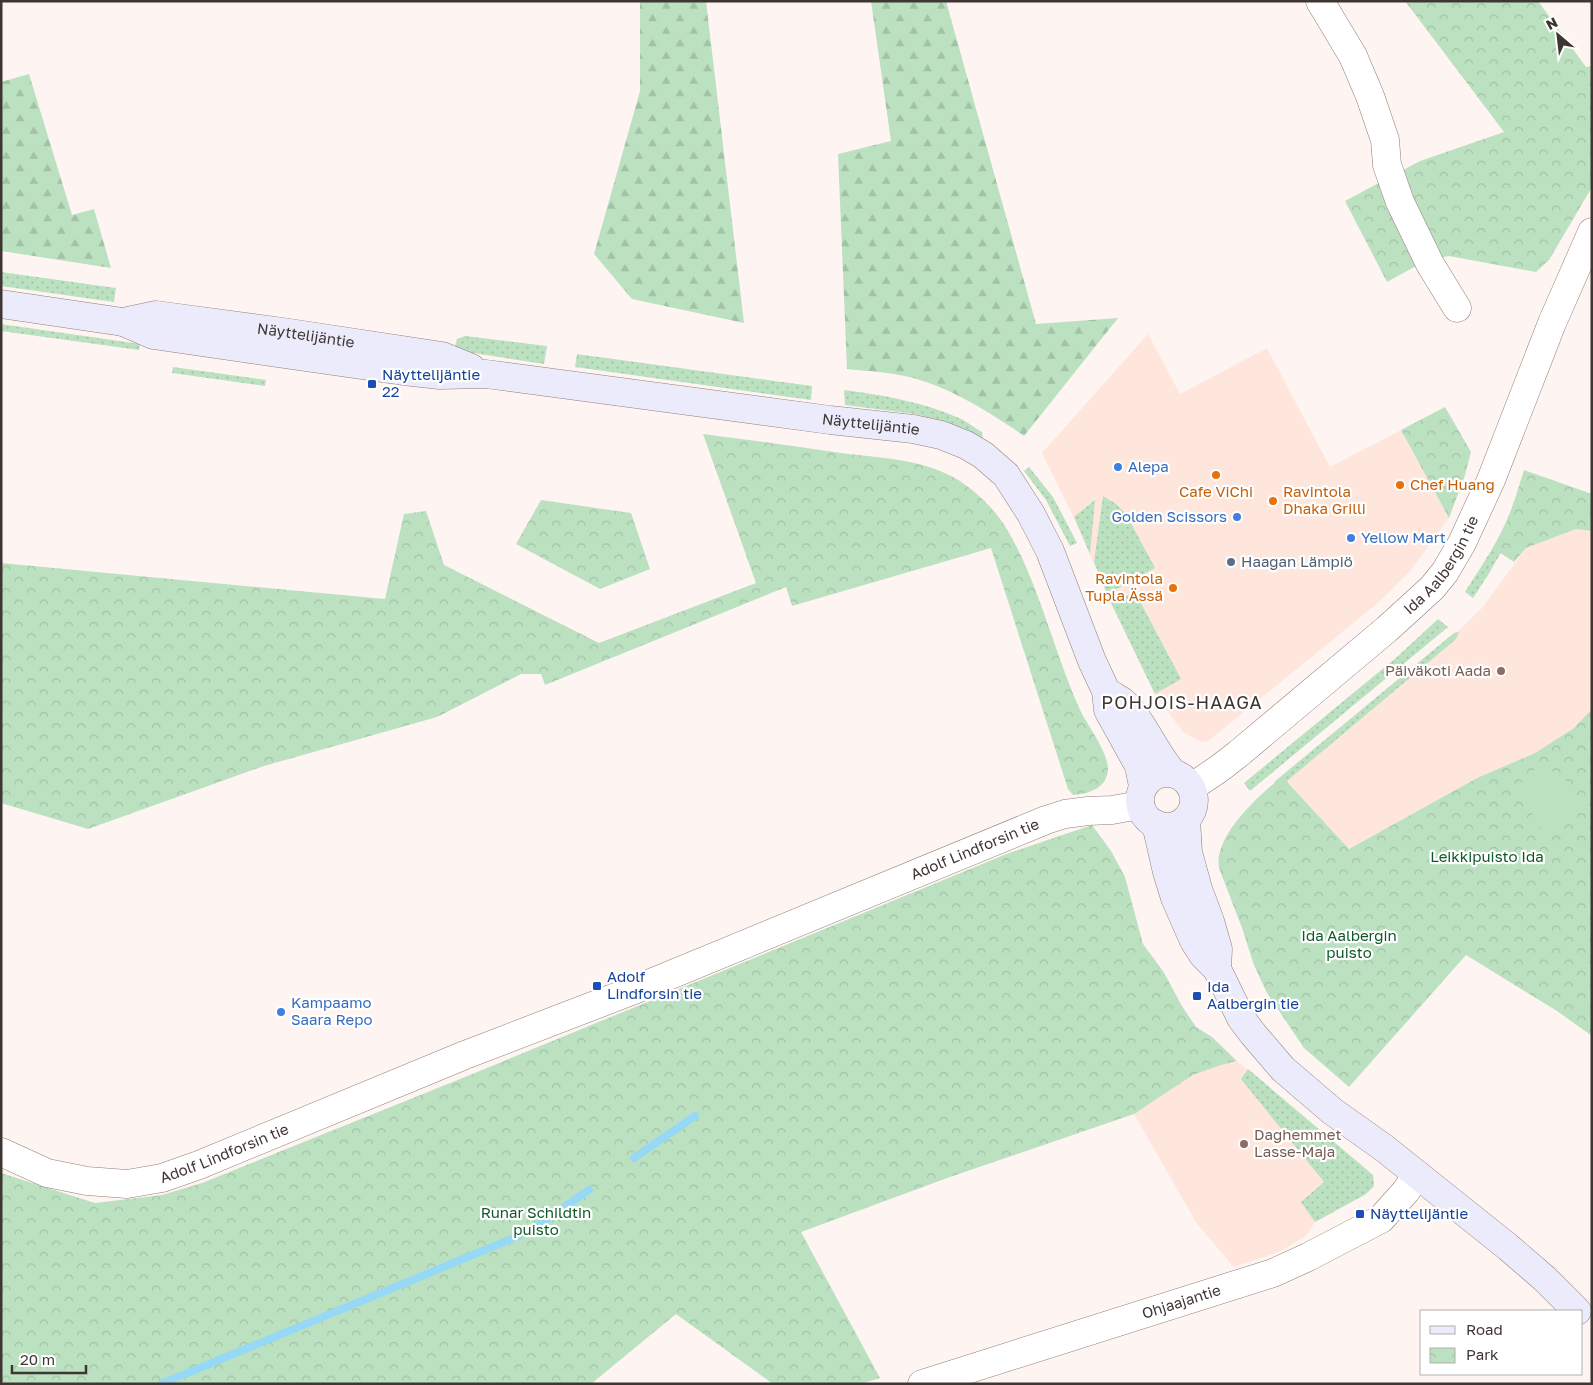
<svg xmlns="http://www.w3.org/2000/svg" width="1593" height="1385" viewBox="0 0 1593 1385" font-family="'Golos Text',sans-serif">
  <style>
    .built { fill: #fee6dc }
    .grass { fill: url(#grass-dots) }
    .forest { fill: url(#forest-firs) }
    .park { fill: url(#park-crowns) }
    .pitch { fill: #bbe1c1 }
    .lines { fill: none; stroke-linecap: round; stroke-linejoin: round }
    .stream { stroke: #97d9f5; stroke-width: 8 }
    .minor-casing { stroke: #917e75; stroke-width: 29 }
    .secondary-casing { stroke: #917e75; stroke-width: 29 }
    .minor { stroke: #fff; stroke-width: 28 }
    .secondary { stroke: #ecebfb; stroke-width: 28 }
    .transit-dot { fill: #1a4fb4; stroke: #fff; stroke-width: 2 }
    .shop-dot { fill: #3f7fe0; stroke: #fff; stroke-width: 2 }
    .food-dot { fill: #e8710a; stroke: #fff; stroke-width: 2 }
    .service-dot { fill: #5c6f8a; stroke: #fff; stroke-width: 2 }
    .education-dot { fill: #8d6e63; stroke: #fff; stroke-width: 2 }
    .labels { text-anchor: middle; stroke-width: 4.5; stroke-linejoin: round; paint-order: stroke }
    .street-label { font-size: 15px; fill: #3f3633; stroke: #fff }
    .transit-label { font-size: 15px; fill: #164399; stroke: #fff; text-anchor: start }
    .shop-label { font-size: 15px; fill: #366cbe; stroke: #fff; text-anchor: start }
    .food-label { font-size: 15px; fill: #c56008; stroke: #fff; text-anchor: start }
    .service-label { font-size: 15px; fill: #4e5e75; stroke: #fff; text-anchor: start }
    .education-label { font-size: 15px; fill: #785e54; stroke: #fff; text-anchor: end }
    .park-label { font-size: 15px; fill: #0d5a28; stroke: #fff }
    .quarter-label { font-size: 18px; letter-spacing: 1px; fill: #3f3633; stroke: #fff }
  </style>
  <defs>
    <pattern id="grass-dots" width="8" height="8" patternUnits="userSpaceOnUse" patternTransform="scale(1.25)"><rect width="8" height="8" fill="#bbe1c1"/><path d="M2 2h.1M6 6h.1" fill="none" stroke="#a2c2a6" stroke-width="1.8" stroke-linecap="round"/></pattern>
    <pattern id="forest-firs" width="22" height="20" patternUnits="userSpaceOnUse" patternTransform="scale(1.25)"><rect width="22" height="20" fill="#bbe1c1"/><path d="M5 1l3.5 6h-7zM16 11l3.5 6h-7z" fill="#a2c2a6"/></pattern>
    <pattern id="park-crowns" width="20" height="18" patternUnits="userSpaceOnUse" patternTransform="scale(1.25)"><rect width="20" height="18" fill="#bbe1c1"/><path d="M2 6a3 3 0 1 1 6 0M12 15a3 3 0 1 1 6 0" fill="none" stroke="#a2c2a6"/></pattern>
  </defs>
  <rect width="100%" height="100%" fill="#fef5f2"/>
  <g class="built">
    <polygon points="1148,334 1180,394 1267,348 1330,467 1401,430 1449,518 1411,570 1378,603 1207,742 1199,741 1183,732 1155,694 1111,603 1075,520 1042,453"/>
    <polygon points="1576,529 1592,531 1592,709 1574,728 1535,753 1477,778 1349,849 1288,783 1283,776 1457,632 1482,608 1526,548"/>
    <polygon points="1237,1061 1373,1175 1374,1186 1366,1194 1315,1222 1306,1236 1279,1252 1234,1267 1197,1224 1134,1114 1193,1075 1221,1065"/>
  </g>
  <g class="grass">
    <polygon points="1,272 116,288 114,302 1,286"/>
    <polygon points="1,324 140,344 139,350 1,331"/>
    <polygon points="465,336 547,346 544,364 454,350 457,339"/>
    <polygon points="577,354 812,386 811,400 575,367"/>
    <polygon points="173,367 266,380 265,386 172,373"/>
    <path d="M 844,390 C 883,395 923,402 959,418 C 967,421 974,428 982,432 L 983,439 L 953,424 L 915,414 L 845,405 Z"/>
    <polygon points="1029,467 1053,497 1077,543 1070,546 1046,500 1024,471"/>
    <polygon points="1103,496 1116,504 1126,514 1155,568 1107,594 1094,562"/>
    <polygon points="1095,500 1090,554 1074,517"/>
    <path d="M 1514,501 L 1523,503 L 1506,544 L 1488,575 L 1473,598 L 1465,592 C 1484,562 1504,534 1514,501 Z"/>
    <polygon points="1135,592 1181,679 1155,694 1111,603"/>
    <polygon points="1438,619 1448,627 1250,791 1244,783 1397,657"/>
    <polygon points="1457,632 1459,633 1455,640 1287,781 1288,783 1274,782 1454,633"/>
    <polygon points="1248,1069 1373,1175 1374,1186 1366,1194 1315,1222 1301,1202 1324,1182 1241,1079"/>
  </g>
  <g class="forest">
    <polygon points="640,1 706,1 744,323 632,299 594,254 640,91"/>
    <path d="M 871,1 L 946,1 L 1036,324 L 1118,318 L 1024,436 C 990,412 946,385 905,376 C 886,372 866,371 847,369 L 838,154 L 891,141 Z"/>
    <polygon points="29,74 72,215 94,209 111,268 1,251 1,82"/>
  </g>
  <g class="park">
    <polygon points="1405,1 1538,1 1586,67 1592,66 1592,187 1549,260 1536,272 1449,256 1425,261 1387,282 1345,201 1420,161 1504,132"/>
    <polygon points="1445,407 1471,452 1465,475 1449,518 1401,430"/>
    <path d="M 703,434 C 749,440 795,446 841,453 C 880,458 921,459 955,478 C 975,490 997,511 1008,531 C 1041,588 1054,654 1082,714 C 1090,729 1107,751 1108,768 C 1108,788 1089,794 1073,795 L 1068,789 L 991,548 L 792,606 L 786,587 L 545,685 L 541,674 L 521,674 L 437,717 L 264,766 L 88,829 L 1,803 L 1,563 L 385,599 L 404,514 L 426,511 L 444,565 L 599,643 L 756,583 Z"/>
    <polygon points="1524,470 1592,494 1592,531 1576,529 1526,548 1514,562 1493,548 1509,518"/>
    <polygon points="541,500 631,513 650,569 600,589 516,544"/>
    <path d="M 1592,709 L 1592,1036 L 1557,1011 L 1466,955 L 1349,1087 L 1304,1048 L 1267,993 L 1254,965 L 1242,928 L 1219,868 C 1213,836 1260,794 1283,776 L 1288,783 L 1349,849 L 1477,778 L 1535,753 L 1574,728 Z"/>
    <polygon points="1092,825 1111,851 1125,877 1143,944 1163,971 1182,1006 1196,1027 1212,1037 1237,1061 1221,1065 1193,1075 1134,1114 950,1177 801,1232 880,1378 860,1384 773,1384 676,1314 591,1384 1,1384 1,1173 95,1203 162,1195 202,1183 470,1075 1009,853"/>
  </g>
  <path class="pitch" d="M 1546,768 C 1570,781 1582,791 1574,819 C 1564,827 1557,833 1543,831 C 1532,816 1520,795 1522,777 L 1533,770 Z"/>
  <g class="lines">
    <g class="stream">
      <polyline points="634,1158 695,1116"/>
      <polyline points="161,1384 528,1232 589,1190"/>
    </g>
    <defs>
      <g id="minor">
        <polyline points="1320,1 1353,56 1370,96 1385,140 1387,165 1400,202 1430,264 1457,308"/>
        <path id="s1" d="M 1192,787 L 1220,768 L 1238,754 L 1387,629 L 1432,588 L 1445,572 L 1462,543 L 1491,480 L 1552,323 L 1592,232"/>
        <path id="s2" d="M 1,1152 L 47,1173 L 87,1181 L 127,1184 L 162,1178 L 199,1165 L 465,1055 L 634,990 L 1046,820 L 1065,814 L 1088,811 L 1112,810 L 1140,805"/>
        <path id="s3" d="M 922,1384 L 1273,1273 L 1308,1257 L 1381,1219 L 1406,1191 L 1417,1175"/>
      </g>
      <g id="secondary">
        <path id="s4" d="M 1,304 L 123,322 L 153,335 L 403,371 L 440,375 L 486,374 L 830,420 L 913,429 L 941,435 L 966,445 L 983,455 L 1006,475 L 1031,514 L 1050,551 L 1092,661 L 1106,691 L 1108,710 L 1139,766 L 1143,786"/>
        <path id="s5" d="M 123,322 L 156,315 L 283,332 L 442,356 L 471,368"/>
        <path d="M 1106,691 C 1111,695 1118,698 1123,702 C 1142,719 1155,753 1173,773"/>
        <circle cx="1167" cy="800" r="27"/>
        <polyline points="1186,819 1188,852 1198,889 1210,921 1218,949 1217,969"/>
        <polyline points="1156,824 1167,872 1175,898 1194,941 1203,955 1217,969 1241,1018 1253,1034 1283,1069 1332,1111 1384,1148 1508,1247 1545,1279 1577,1311"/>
      </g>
    </defs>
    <use href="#minor" class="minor-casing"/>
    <use href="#secondary" class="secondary-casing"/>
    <use href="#minor" class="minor"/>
    <use href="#secondary" class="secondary"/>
  </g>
  <g class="transit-dot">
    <rect x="367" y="379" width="10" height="10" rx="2.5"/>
    <rect x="592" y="981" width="10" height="10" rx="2.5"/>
    <rect x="1192" y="991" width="10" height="10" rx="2.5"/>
    <rect x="1355" y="1209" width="10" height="10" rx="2.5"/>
  </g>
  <g class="shop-dot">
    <circle cx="1118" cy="467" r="5"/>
    <circle cx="1237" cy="517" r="5"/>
    <circle cx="1351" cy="538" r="5"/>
    <circle cx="281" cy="1012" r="5"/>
  </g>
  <g class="food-dot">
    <circle cx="1216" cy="475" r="5"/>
    <circle cx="1400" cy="485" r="5"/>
    <circle cx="1273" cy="501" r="5"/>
    <circle cx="1173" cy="588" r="5"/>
  </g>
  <circle class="service-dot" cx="1231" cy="562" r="5"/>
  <g class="education-dot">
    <circle cx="1501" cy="671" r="5"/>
    <circle cx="1244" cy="1144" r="5"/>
  </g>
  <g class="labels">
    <g class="street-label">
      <text dy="5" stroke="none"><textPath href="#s5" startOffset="185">Näyttelijäntie</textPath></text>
      <text dy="5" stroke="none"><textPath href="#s4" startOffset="880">Näyttelijäntie</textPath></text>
      <text dy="5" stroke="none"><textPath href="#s1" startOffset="336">Ida Aalbergin tie</textPath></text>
      <text dy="5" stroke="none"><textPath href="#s2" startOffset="1044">Adolf Lindforsin tie</textPath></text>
      <text dy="5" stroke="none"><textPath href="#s2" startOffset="234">Adolf Lindforsin tie</textPath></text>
      <text dy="5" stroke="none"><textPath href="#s3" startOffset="272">Ohjaajantie</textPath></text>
    </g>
    <g class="transit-label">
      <text x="382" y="380">Näyttelijäntie<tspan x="382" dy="17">22</tspan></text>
      <text x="607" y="982">Adolf<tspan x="607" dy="17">Lindforsin tie</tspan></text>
      <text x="1207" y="992">Ida<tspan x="1207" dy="17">Aalbergin tie</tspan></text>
      <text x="1370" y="1219">Näyttelijäntie</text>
    </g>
    <g class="shop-label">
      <text x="1128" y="472">Alepa</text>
      <text x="1227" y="522" text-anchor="end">Golden Scissors</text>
      <text x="1361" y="543">Yellow Mart</text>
      <text x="291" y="1008">Kampaamo<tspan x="291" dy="17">Saara Repo</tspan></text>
    </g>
    <g class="food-label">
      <text x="1410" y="490">Chef Huang</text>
      <text x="1216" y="497" text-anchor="middle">Cafe ViChi</text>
      <text x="1283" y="497">Ravintola<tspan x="1283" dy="17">Dhaka Grilli</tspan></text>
      <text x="1163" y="584" text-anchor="end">Ravintola<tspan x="1163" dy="17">Tupla Ässä</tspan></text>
    </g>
    <g class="service-label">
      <text x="1241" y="567">Haagan Lämpiö</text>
    </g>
    <g class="education-label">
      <text x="1491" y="676">Päiväkoti Aada</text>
      <text x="1254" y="1140" text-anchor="start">Daghemmet<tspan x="1254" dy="17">Lasse-Maja</tspan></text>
    </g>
    <g class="park-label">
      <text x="1487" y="862">Leikkipuisto Ida</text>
      <text x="1349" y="941">Ida Aalbergin<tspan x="1349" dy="17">puisto</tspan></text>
      <text x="536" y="1218">Runar Schildtin<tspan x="536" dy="17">puisto</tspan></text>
    </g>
    <g class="quarter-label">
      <text x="1182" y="709">POHJOIS-HAAGA</text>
    </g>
  </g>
  <rect width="1593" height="1385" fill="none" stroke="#3f3633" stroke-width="5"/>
  <rect x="1420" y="1310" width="162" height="65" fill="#ffffff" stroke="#b2afad"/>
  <rect x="1430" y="1326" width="25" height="8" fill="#ecebfb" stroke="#b2afad"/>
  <text x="1466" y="1335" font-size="15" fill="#3f3633">Road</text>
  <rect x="1430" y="1348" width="25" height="15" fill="url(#park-crowns)" stroke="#b2afad"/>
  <text x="1466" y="1360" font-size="15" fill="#3f3633">Park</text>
  <g transform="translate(1558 35) rotate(332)" stroke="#ffffff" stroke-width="4" paint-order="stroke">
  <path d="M0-4L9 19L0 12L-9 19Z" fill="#3f3633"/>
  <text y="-8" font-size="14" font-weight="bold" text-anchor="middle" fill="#3f3633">N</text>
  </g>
  <path d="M12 1365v8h74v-8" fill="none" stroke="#3f3633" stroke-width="2.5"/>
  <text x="20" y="1365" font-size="15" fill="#3f3633" stroke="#ffffff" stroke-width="4" paint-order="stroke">20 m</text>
</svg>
